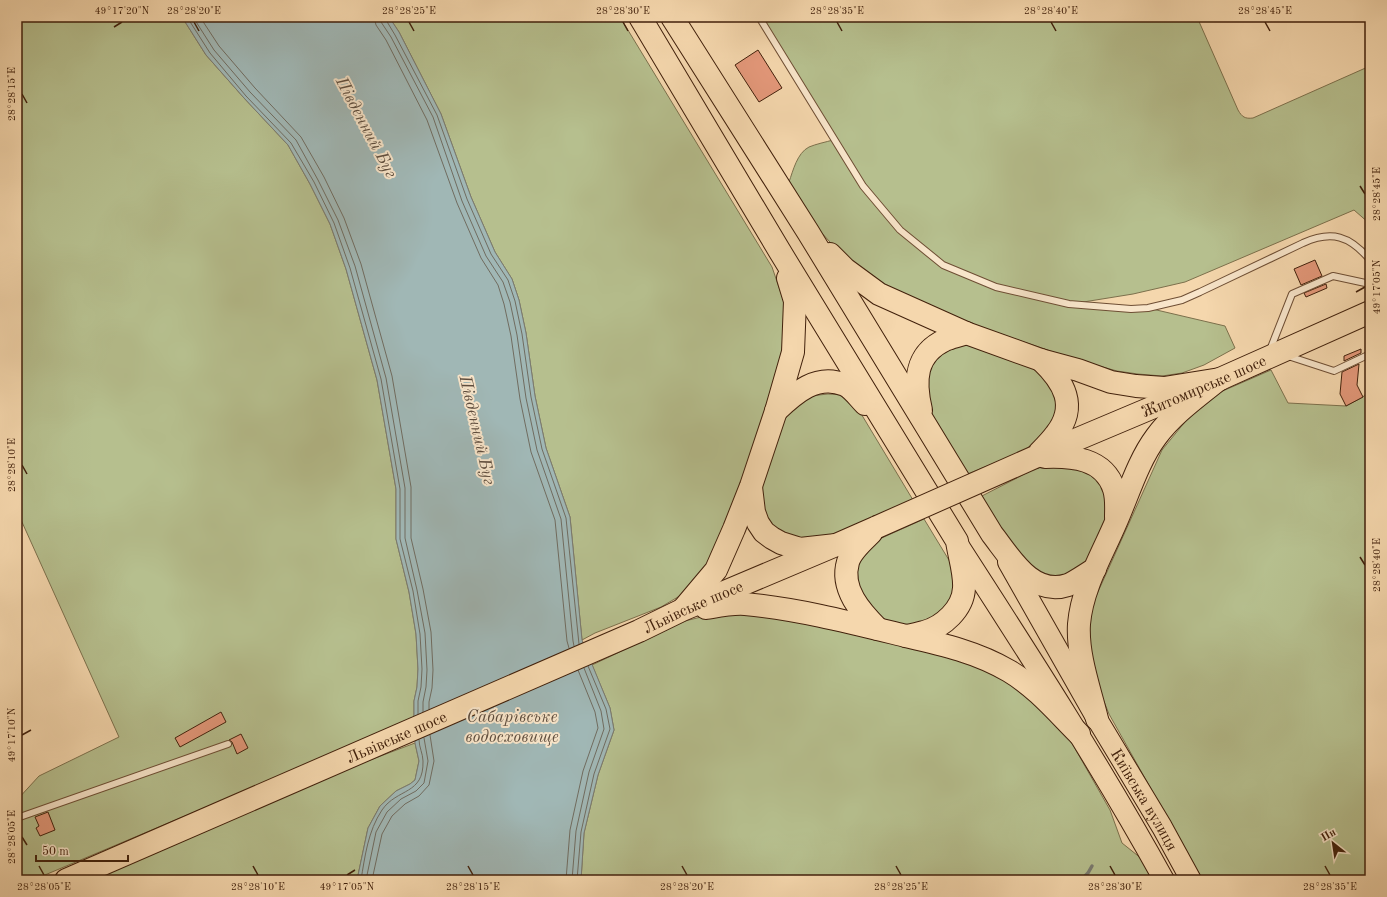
<svg xmlns="http://www.w3.org/2000/svg" width="1387" height="897" viewBox="0 0 1387 897" font-family="'Old Standard TT',serif">
  <style>
    .green { fill: #b6bf8e; stroke: #7c704c }
    .water { fill: #a0b7b5; stroke: #7a7b71 }
    .lines { fill: none; stroke-linecap: round; stroke-linejoin: round }
    .shore { stroke: #706c60; stroke-width: 1 }
    .stream { stroke: #7a7b71; stroke-width: 3.5 }
    .building { fill: #e4987a; stroke: #41200b }
    .lane-casing { stroke: #6e4e34; stroke-width: 8 }
    .primary-casing { stroke: #41200b; stroke-width: 22 }
    .highway-casing { stroke: #41200b; stroke-width: 24 }
    .lane { stroke: #f8e5ca; stroke-width: 6 }
    .primary { stroke: #f5d7ad; stroke-width: 20 }
    .highway { stroke: #f5d7ad; stroke-width: 22 }
    .highway-bridge-casing { stroke: #41200b; stroke-width: 24; stroke-linecap: butt }
    .highway-bridge { stroke: #f5d7ad; stroke-width: 22 }
    .ticks { fill: none; stroke: #41200b; stroke-width: 1.5 }
    .labels { text-anchor: middle; stroke-width: 4; stroke-linejoin: round; paint-order: stroke }
    .street-label { font-size: 16px; fill: #41200b; stroke: #f8e5ca }
    .water-label { font-size: 17px; font-style: italic; fill: #5e4d3e; stroke: #f8e5ca }
    .neatline { fill: none; stroke: #41200b; stroke-width: 1.5 }
    .ticks-label { font-size: 10px; text-anchor: middle; fill: #41200b }
  </style>
  <rect width="100%" height="100%" fill="#f5d7ad"/>
  <filter id="stains"><feTurbulence type="fractalNoise" baseFrequency=".005" numOctaves="4"/><feColorMatrix values="0 0 0 0 .2 0 0 0 0 .09 0 0 0 0 .02 0 0 0 .5 -.17"/></filter>
  <radialGradient id="worn" r=".72"><stop offset=".6" stop-color="#630" stop-opacity="0"/><stop offset="1" stop-color="#630" stop-opacity=".3"/></radialGradient>
  <g class="green">
    <polygon points="17,17 182,17 206,55 244,98 288,145 310,184 330,224 346,269 377,380 396,489 396,539 409,592 416,634 418,669 417,687 414,701 414,718 330,755 33,880 17,880 17,800 39,776 119,737 17,511"/>
    <polygon points="389,17 620,17 772,267 784,302 784,347 730,527 710,566 683,594 661,607 595,633 582,640 570,517 546,448 535,396 526,333 519,300 512,279 495,252 471,197 441,114 399,32"/>
    <path d="M 760,17 L 1197,17 L 1238,110 C 1242,117 1245,119 1253,118 L 1370,66 L 1370,224 L 1354,210 L 1185,282 L 1133,294 L 1071,304 L 1148,308 L 1225,326 L 1235,348 L 1204,365 L 1182,373 L 1162,376 L 1138,374 L 1117,371 L 1074,359 L 965,322 L 886,288 L 839,252 L 820,231 L 789,182 C 793,171 797,153 809,147 C 816,144 826,142 833,140 Z"/>
    <polygon points="958,339 1044,369 1062,408 1036,446 965,475 929,416 926,360"/>
    <polygon points="1271,370 1288,403 1346,406 1363,397 1370,389 1370,880 1202,880 1109,714 1099,689 1091,656 1088,614 1162,450 1189,417 1218,393"/>
    <polygon points="828,394 844,395 857,407 913,500 833,537 806,541 776,531 763,512 761,489 778,421 810,396"/>
    <polygon points="1044,464 1081,465 1106,487 1109,513 1090,559 1083,567 1059,578 1030,572 980,497"/>
    <polygon points="924,519 955,570 956,581 948,607 916,627 886,623 860,594 857,570 859,561 875,541"/>
    <polygon points="746,611 954,654 1024,690 1069,738 1110,810 1122,843 1142,859 1153,880 581,880 584,833 598,775 614,730 610,708 592,665 685,621 713,614"/>
    <polygon points="415,743 419,761 415,780 410,784 396,791 380,806 368,828 357,880 90,880 341,771"/>
  </g>
  <polygon class="water" points="182,17 389,17 399,32 441,114 471,197 495,252 512,279 519,300 526,333 535,396 546,448 570,517 582,640 610,708 614,730 598,775 584,833 581,880 357,880 368,828 380,806 396,791 410,784 415,780 419,761 415,743 414,718 414,701 417,687 418,669 416,634 409,592 396,539 396,489 377,380 346,269 330,224 310,184 288,145 244,98 206,55"/>
  <g class="lines">
    <g class="shore">
      <polyline points="187,17 210,53 246,96 291,143 314,182 334,223 350,268 381,379 400,489 400,539 413,591 420,634 422,669 421,687 418,701 418,714"/>
      <polyline points="193,17 214,50 250,92 296,140 318,180 338,220 355,266 386,378 405,488 405,538 417,590 425,633 427,670 426,687 423,702 423,712"/>
      <polyline points="200,17 219,46 255,88 301,137 324,177 344,218 361,264 392,376 411,487 411,538 423,589 431,632 433,670 432,688 429,702 429,709"/>
      <polyline points="374,17 376,25 386,40 427,120 457,203 481,258 498,285 504,304 511,336 520,399 531,452 555,520 567,641 569,648"/>
      <polyline points="380,17 381,22 391,37 433,117 462,201 486,256 503,282 510,302 517,335 526,398 537,450 561,519 573,641 574,646"/>
      <polyline points="386,17 386,20 395,35 437,115 467,199 491,254 508,280 515,301 522,334 531,397 542,449 566,518 579,644"/>
      <path d="M 361,880 C 365,856 368,831 382,810 C 397,788 424,795 423,761 C 423,754 419,747 419,740"/>
      <polyline points="366,880 376,832 387,812 401,799 416,791 424,783 428,761 424,738"/>
      <polyline points="372,880 382,834 392,816 405,804 419,796 429,785 434,761 430,735"/>
      <polyline points="566,880 570,830 583,771 598,728 595,712 578,670"/>
      <polyline points="572,880 576,831 589,772 604,729 601,711 584,668"/>
      <polyline points="577,880 581,832 594,774 610,729 606,709 588,666"/>
    </g>
    <polyline class="stream" points="1081,880 1088,873 1092,866"/>
  </g>
  <g class="building">
    <polygon points="758,50 782,88 759,102 735,65"/>
    <polygon points="1315,260 1322,276 1301,285 1294,269"/>
    <polygon points="1326,284 1327,288 1306,297 1304,293"/>
    <polygon points="1361,349 1361,353 1344,361 1344,356"/>
    <polygon points="1359,364 1357,385 1363,397 1346,406 1340,394 1342,372"/>
    <polygon points="221,712 226,722 180,747 175,738"/>
    <polygon points="241,734 248,748 237,754 232,742 229,740"/>
    <polygon points="48,812 55,830 40,836 36,828 39,826 35,817"/>
  </g>
  <g class="lines">
    <defs>
      <g id="lane">
        <path d="M 759,17 L 863,186 L 900,230 L 943,265 L 996,287 L 1069,304 L 1131,309 L 1148,308 L 1182,300 L 1200,292 L 1303,243 C 1332,230 1350,236 1370,260"/>
        <polyline points="1270,350 1292,294 1333,276 1370,284"/>
        <polyline points="1288,356 1334,371 1370,354"/>
        <polyline points="17,818 228,744"/>
      </g>
      <g id="primary">
        <path d="M 959,546 C 1030,656 1101,766 1164,880"/>
        <path id="s1" d="M 1008,562 L 1097,719 L 1162,827 L 1191,880"/>
      </g>
      <g id="highway">
        <path d="M 640,17 L 779,250 L 957,541 C 959,556 965,573 964,588 C 963,609 943,627 924,632 C 918,634 912,635 906,636"/>
        <path d="M 672,17 L 808,232 L 992,534 C 1010,557 1032,597 1068,585 C 1077,581 1086,574 1095,569"/>
        <polyline points="830,254 845,269 879,294 966,333 1041,360 1078,370 1111,382 1136,386 1164,388 1220,379"/>
        <path d="M 921,410 C 914,381 915,354 945,340 C 952,337 959,336 966,333"/>
        <path d="M 776,411 C 795,393 817,373 845,385 C 853,389 859,398 865,404"/>
        <path d="M 1039,453 C 1045,447 1051,441 1056,434 C 1078,406 1064,382 1041,360"/>
        <path id="s2" d="M 1035,457 L 1220,379 L 1370,312"/>
        <path d="M 1045,457 C 1072,456 1104,458 1114,489 C 1117,498 1116,508 1116,517"/>
        <polyline points="751,487 754,512 758,523 764,532 772,538 781,543 800,549 836,545 877,527"/>
        <path d="M 871,533 C 863,541 851,551 848,562 C 840,589 861,612 878,629"/>
        <polyline points="684,608 716,570 734,529 751,486 776,411 793,352 795,301 788,278"/>
        <path d="M 706,608 C 718,606 732,603 745,604 C 799,609 853,623 906,636 C 941,644 977,652 1009,671 C 1036,687 1057,712 1079,734"/>
        <path d="M 1097,719 C 1090,690 1077,655 1079,624 C 1082,588 1102,555 1116,522 C 1128,495 1138,461 1156,437 C 1173,414 1196,398 1218,380"/>
        <path id="s3" d="M 66,880 L 639,631 L 682,610 L 836,545"/>
      </g>
    </defs>
    <use href="#lane" class="lane-casing"/>
    <use href="#primary" class="primary-casing"/>
    <use href="#highway" class="highway-casing"/>
    <use href="#lane" class="lane"/>
    <use href="#primary" class="primary"/>
    <use href="#highway" class="highway"/>
    <defs>
      <polyline id="highway-bridge" points="877,527 1035,457"/>
    </defs>
    <use href="#highway-bridge" class="highway-bridge-casing"/>
    <use href="#highway-bridge" class="highway-bridge"/>
  </g>
  <path class="ticks" d="M 194,22 L 199,31M 409,22 L 414,31M 623,22 L 628,31M 837,22 L 842,31M 1051,22 L 1056,31M 1265,22 L 1270,31M 114,27 L 122,22M 22,94 L 27,103M 1360,186 L 1365,194M 1356,292 L 1365,287M 22,465 L 27,474M 1360,557 L 1365,565M 22,735 L 31,730M 22,837 L 27,845M 39,866 L 44,875M 253,866 L 258,875M 468,866 L 473,875M 682,866 L 687,875M 896,866 L 901,875M 1110,866 L 1115,875M 1325,866 L 1330,875M 347,875 L 355,870"/>
  <g class="labels">
    <g class="street-label">
      <text dy="6" stroke="none"><textPath href="#s2" startOffset="183">Житомирське шосе</textPath></text>
      <text dy="6" stroke="none"><textPath href="#s3" startOffset="684">Львівське шосе</textPath></text>
      <text dy="6" stroke="none"><textPath href="#s3" startOffset="360">Львівське шосе</textPath></text>
      <text dy="6" stroke="none"><textPath href="#s1" startOffset="274">Київська вулиця</textPath></text>
    </g>
    <g class="water-label">
      <text transform="translate(367 127) rotate(62)" y="6">Південний Буг</text>
      <text transform="translate(478 430) rotate(77)" y="6">Південний Буг</text>
      <text x="512" y="722">Сабарівське<tspan x="512" dy="20">водосховище</tspan></text>
    </g>
  </g>
  <rect width="1387" height="897" fill="none" stroke="#f5d7ad" stroke-width="44"/>
  <g transform="translate(1333 843) rotate(330)" stroke="#f8e5ca" stroke-width="3" paint-order="stroke">
  <path d="M0-3L7 15L0 10L-7 15Z" fill="#41200b"/>
  <text y="-6" font-size="11" font-weight="bold" text-anchor="middle" fill="#41200b">Пн</text>
  </g>
  <path d="M36 855v6h92v-6" fill="none" stroke="#41200b" stroke-width="2"/>
  <text x="42" y="855" font-size="12" fill="#41200b" stroke="#f8e5ca" stroke-width="3" paint-order="stroke">50 m</text>
  <rect x="22" y="22" width="1343" height="853" class="neatline"/>
  <g class="ticks-label">
    <text x="122" y="14">49°17'20"N</text>
    <text x="194" y="14">28°28'20"E</text>
    <text x="409" y="14">28°28'25"E</text>
    <text x="623" y="14">28°28'30"E</text>
    <text x="837" y="14">28°28'35"E</text>
    <text x="1051" y="14">28°28'40"E</text>
    <text x="1265" y="14">28°28'45"E</text>
    <text transform="translate(11 94) rotate(-90)" y="4">28°28'15"E</text>
    <text transform="translate(1376 194) rotate(-90)" y="4">28°28'45"E</text>
    <text transform="translate(1376 287) rotate(-90)" y="4">49°17'05"N</text>
    <text transform="translate(11 465) rotate(-90)" y="4">28°28'10"E</text>
    <text transform="translate(1376 565) rotate(-90)" y="4">28°28'40"E</text>
    <text transform="translate(11 735) rotate(-90)" y="4">49°17'10"N</text>
    <text transform="translate(11 837) rotate(-90)" y="4">28°28'05"E</text>
    <text x="44" y="890">28°28'05"E</text>
    <text x="258" y="890">28°28'10"E</text>
    <text x="347" y="890">49°17'05"N</text>
    <text x="473" y="890">28°28'15"E</text>
    <text x="687" y="890">28°28'20"E</text>
    <text x="901" y="890">28°28'25"E</text>
    <text x="1115" y="890">28°28'30"E</text>
    <text x="1330" y="890">28°28'35"E</text>
  </g>
  <rect width="100%" height="100%" filter="url(#stains)"/>
  <rect width="100%" height="100%" fill="url(#worn)"/>
</svg>
